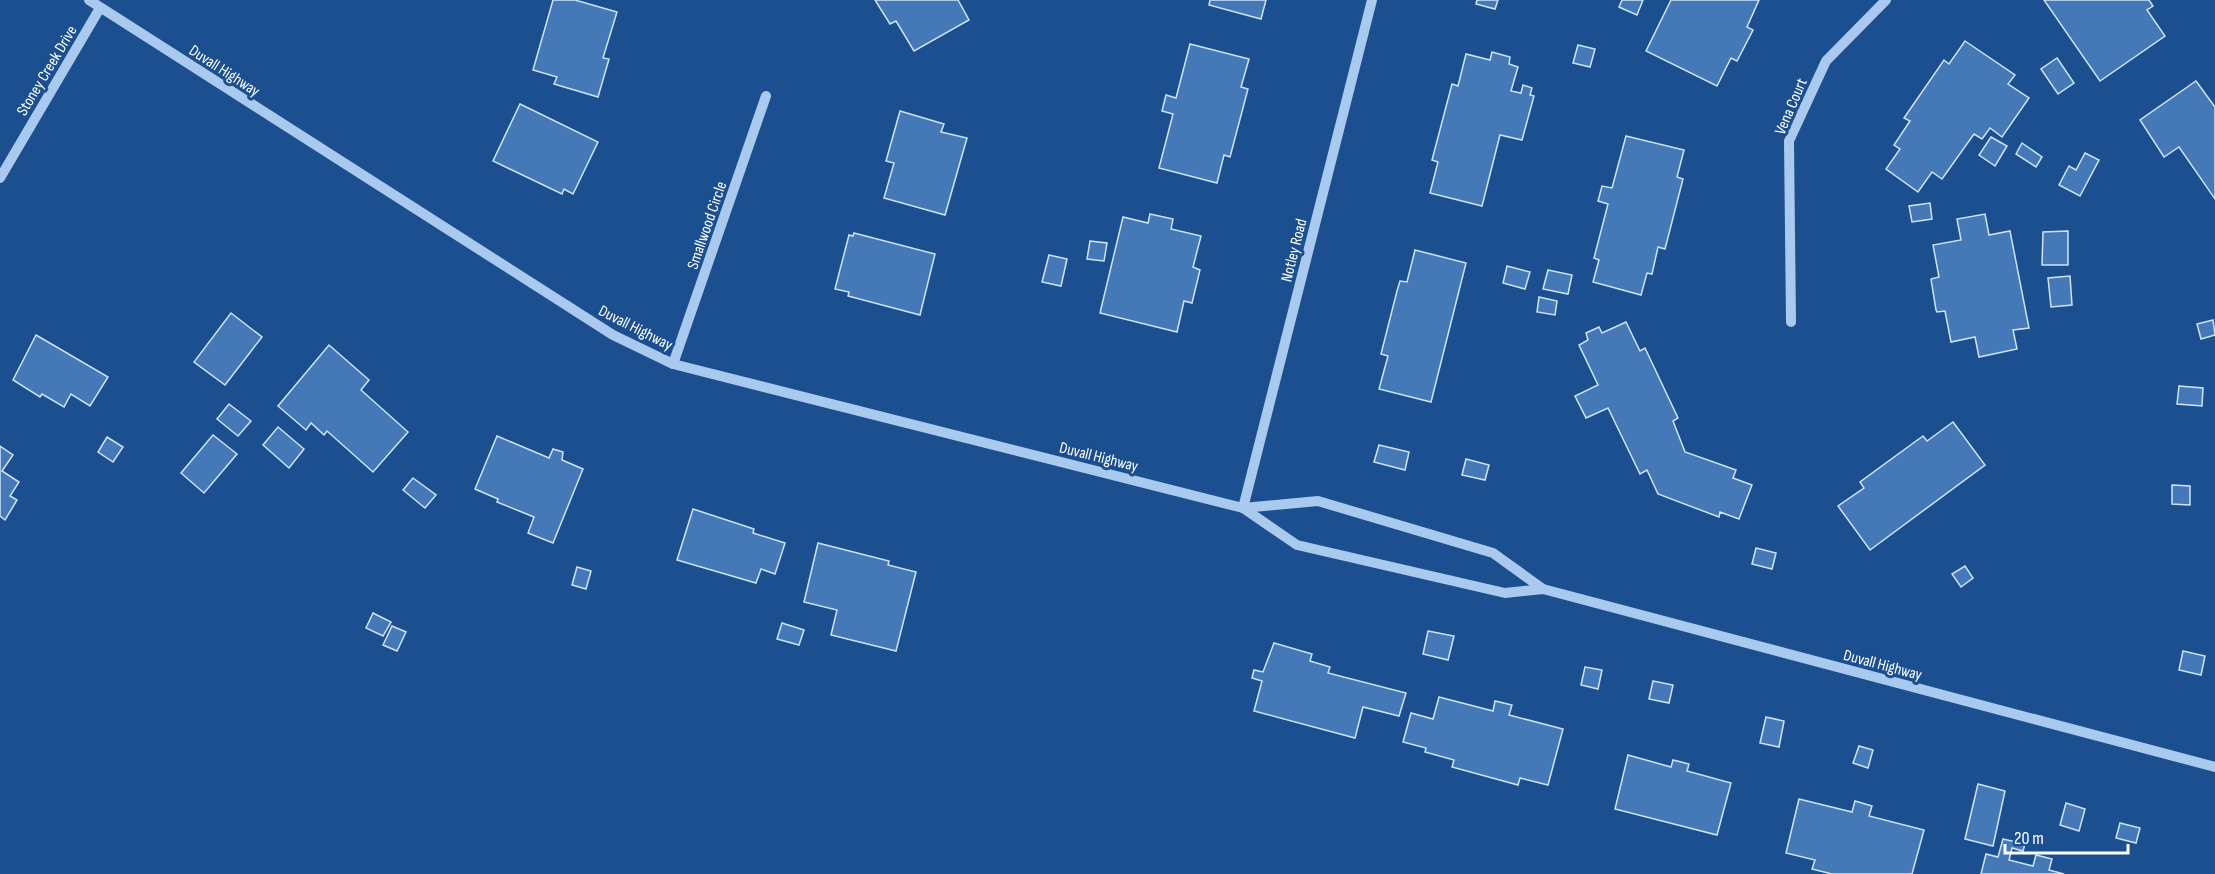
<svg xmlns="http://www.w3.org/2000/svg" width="2215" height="874" viewBox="0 0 2215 874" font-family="'Sofia Sans Condensed',sans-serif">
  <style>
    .building { fill: #4478b7; stroke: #cfe3fa; stroke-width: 1.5 }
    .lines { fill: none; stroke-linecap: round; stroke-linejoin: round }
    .minor { stroke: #a9c9ee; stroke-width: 10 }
    .labels { text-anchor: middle; stroke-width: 6; stroke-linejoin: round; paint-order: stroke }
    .street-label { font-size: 16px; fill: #fff; stroke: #1b4f8f }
  </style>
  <rect width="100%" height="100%" fill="#1b4f8f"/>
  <g class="building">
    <polygon points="553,0 575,0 617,12 603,58 609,59 598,97 554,84 557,77 533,70"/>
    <polygon points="875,0 958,0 969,20 914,51 896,21 890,24"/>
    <polygon points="1210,0 1266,0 1261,19 1209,5"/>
    <polygon points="1477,0 1498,0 1495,9 1476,4"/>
    <polygon points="1622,0 1643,0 1637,15 1619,7"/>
    <polygon points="1671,0 1759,0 1747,27 1753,30 1737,61 1731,58 1717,86 1646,51"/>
    <polygon points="2044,0 2149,0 2153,6 2147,10 2165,36 2100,81"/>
    <polygon points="1965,41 2015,75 2008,84 2029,98 2002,137 1990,128 1982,139 1974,134 1942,179 1932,172 1918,192 1886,169 1900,149 1894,145 1910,121 1904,118 1944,60 1949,64"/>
    <polygon points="1190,44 1249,59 1241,87 1248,89 1230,157 1224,155 1217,183 1159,168 1173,114 1162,111 1166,95 1176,98"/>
    <polygon points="1578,45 1595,49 1590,67 1573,63"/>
    <polygon points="1492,52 1510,57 1509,64 1518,67 1511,91 1521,93 1523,85 1532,88 1530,95 1534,96 1522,140 1500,135 1482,206 1430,193 1438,162 1432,160 1452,84 1458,86 1466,54 1490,60"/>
    <polygon points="2057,58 2074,83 2058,94 2041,69"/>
    <polygon points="2196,81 2215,107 2215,199 2179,147 2164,157 2140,120"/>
    <polygon points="520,104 598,142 573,194 564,189 562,194 493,161"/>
    <polygon points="900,111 944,124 941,132 967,138 945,215 884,198 894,163 886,161"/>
    <polygon points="1626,136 1684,150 1677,177 1683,179 1665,249 1658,247 1652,274 1647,273 1641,295 1593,282 1599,260 1594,258 1608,204 1598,201 1602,186 1612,188"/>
    <polygon points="1991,137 2007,146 1995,166 1979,155"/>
    <polygon points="2022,143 2042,157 2036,167 2016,154"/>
    <polygon points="2085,153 2099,160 2080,196 2059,185 2069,166 2076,170"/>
    <polygon points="1930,203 1932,219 1912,222 1909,206"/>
    <polygon points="1150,214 1173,219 1171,229 1201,236 1193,267 1200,270 1192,303 1184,301 1177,332 1100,313 1123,217 1148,223"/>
    <polygon points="1985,214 1989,235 2010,231 2029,328 2013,330 2017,349 1979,357 1975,337 1951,342 1945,311 1937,312 1936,310 1931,279 1939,277 1933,245 1961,240 1957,219"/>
    <polygon points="2068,231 2068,265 2042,265 2043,232"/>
    <polygon points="854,233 935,254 920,315 848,296 849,292 835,289 849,235 853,236"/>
    <polygon points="1090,241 1107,243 1104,261 1087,259"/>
    <polygon points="1415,250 1466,263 1431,402 1379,389 1388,356 1381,354 1397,291 1400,281 1407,282"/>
    <polygon points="1049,255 1067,259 1061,286 1042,282"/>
    <polygon points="1507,266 1530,272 1525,289 1503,283"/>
    <polygon points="1548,270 1572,275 1568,294 1543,289"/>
    <polygon points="2070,276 2072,305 2051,307 2048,278"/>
    <polygon points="1539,297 1557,301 1555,315 1537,312"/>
    <polygon points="231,313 262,337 225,385 194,362"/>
    <polygon points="2213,320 2215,335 2201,339 2197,324"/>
    <polygon points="1626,322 1640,351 1645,348 1678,418 1673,421 1685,452 1736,470 1733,478 1752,485 1739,519 1720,512 1719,517 1658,494 1647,470 1640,474 1608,408 1586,418 1575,396 1598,385 1579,345 1588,340 1586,333 1599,327 1602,333"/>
    <polygon points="36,335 108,377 90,406 71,394 64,407 42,394 40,397 13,380"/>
    <polygon points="329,345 369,380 361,390 408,432 373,472 327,431 324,435 311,423 306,430 278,406"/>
    <polygon points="2179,386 2203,388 2202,406 2177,404"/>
    <polygon points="229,404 251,421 238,436 217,419"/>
    <polygon points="1953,422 1985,465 1870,550 1838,506 1864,488 1860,482 1923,436 1927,441"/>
    <polygon points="278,427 304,449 289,468 263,445"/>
    <polygon points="213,435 237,454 204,493 181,473"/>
    <polygon points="497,436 549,458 553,449 563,452 562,460 583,469 553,543 528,533 534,517 497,502 498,499 475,489"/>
    <polygon points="107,437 123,447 113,462 98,452"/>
    <polygon points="1379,445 1409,452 1405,470 1374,462"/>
    <polygon points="0,446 13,455 2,471 19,482 10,496 17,500 5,520 0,516"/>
    <polygon points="1466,459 1489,465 1485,480 1462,475"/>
    <polygon points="413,478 436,495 425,508 403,490"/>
    <polygon points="2172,485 2190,486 2190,505 2172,504"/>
    <polygon points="693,509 754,529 753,533 785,543 775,574 761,569 756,583 677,560"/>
    <polygon points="818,543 889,561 888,565 916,572 896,651 831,635 837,610 804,602"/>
    <polygon points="1756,548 1776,553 1772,569 1752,564"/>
    <polygon points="1965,566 1973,578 1961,587 1952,574"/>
    <polygon points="577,567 591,571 586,589 572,585"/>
    <polygon points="373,613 391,622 383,636 366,628"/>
    <polygon points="782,623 804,630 799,645 777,639"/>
    <polygon points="392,626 406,632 397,651 383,645"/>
    <polygon points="1428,631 1454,636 1448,660 1423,654"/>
    <polygon points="1274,643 1312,654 1310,661 1330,667 1328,673 1406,693 1399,716 1363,707 1355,738 1254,711 1262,681 1252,678 1254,670 1263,672"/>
    <polygon points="2183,651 2205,656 2201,675 2179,670"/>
    <polygon points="1585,667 1602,670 1598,689 1581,685"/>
    <polygon points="1653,681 1673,685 1669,703 1649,699"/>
    <polygon points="1439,697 1493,711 1495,701 1512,705 1509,715 1563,729 1548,785 1520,778 1518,785 1452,767 1454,760 1425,752 1426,748 1403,742 1411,713 1433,719"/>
    <polygon points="1766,717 1784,721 1779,747 1760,743"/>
    <polygon points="1859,746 1873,750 1868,768 1853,763"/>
    <polygon points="1628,755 1671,767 1673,760 1689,764 1687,771 1731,783 1717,835 1615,809"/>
    <polygon points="1978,784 2005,791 1993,846 1965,839"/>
    <polygon points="1799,799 1852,812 1855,801 1872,806 1869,816 1924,830 1912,874 1832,874 1812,869 1815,860 1786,853"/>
    <polygon points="2066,803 2085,809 2079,831 2060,825"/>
    <polygon points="2120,823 2140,828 2136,843 2116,838"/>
    <polygon points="2003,839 2025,844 2023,851 2012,848 2009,860 2033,866 2036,855 2052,859 2049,870 2064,874 1981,874 1986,854 1998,857"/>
  </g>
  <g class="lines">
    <g class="minor">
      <polyline points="89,0 613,335 673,364 1243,508 1318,501 1493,553 1543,589"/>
      <polyline points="0,178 100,8"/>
      <polyline points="1791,322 1789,141 1826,61 1886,0"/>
      <polyline points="673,364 766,96"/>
      <polyline points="1243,508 1297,545 1505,593 1543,589 2215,767"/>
      <polyline points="1243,508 1372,0"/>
    </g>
  </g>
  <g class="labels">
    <g class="street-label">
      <text transform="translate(46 70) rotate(-59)" y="6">Stoney Creek Drive</text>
      <text transform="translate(225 70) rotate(33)" y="6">Duvall Highway</text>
      <text transform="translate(1790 106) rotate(-67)" y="6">Vena Court</text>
      <text transform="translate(706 225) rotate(-71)" y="6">Smallwood Circle</text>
      <text transform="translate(1293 250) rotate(-76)" y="6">Notley Road</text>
      <text transform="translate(636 327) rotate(27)" y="6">Duvall Highway</text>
      <text transform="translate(1099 456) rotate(14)" y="6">Duvall Highway</text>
      <text transform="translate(1883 664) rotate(15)" y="6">Duvall Highway</text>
    </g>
  </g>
  <path d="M2005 844v9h123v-9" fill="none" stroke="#ffffff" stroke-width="3"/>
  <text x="2014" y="844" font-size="18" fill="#ffffff" stroke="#1b4f8f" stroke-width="4.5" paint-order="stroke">20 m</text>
</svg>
